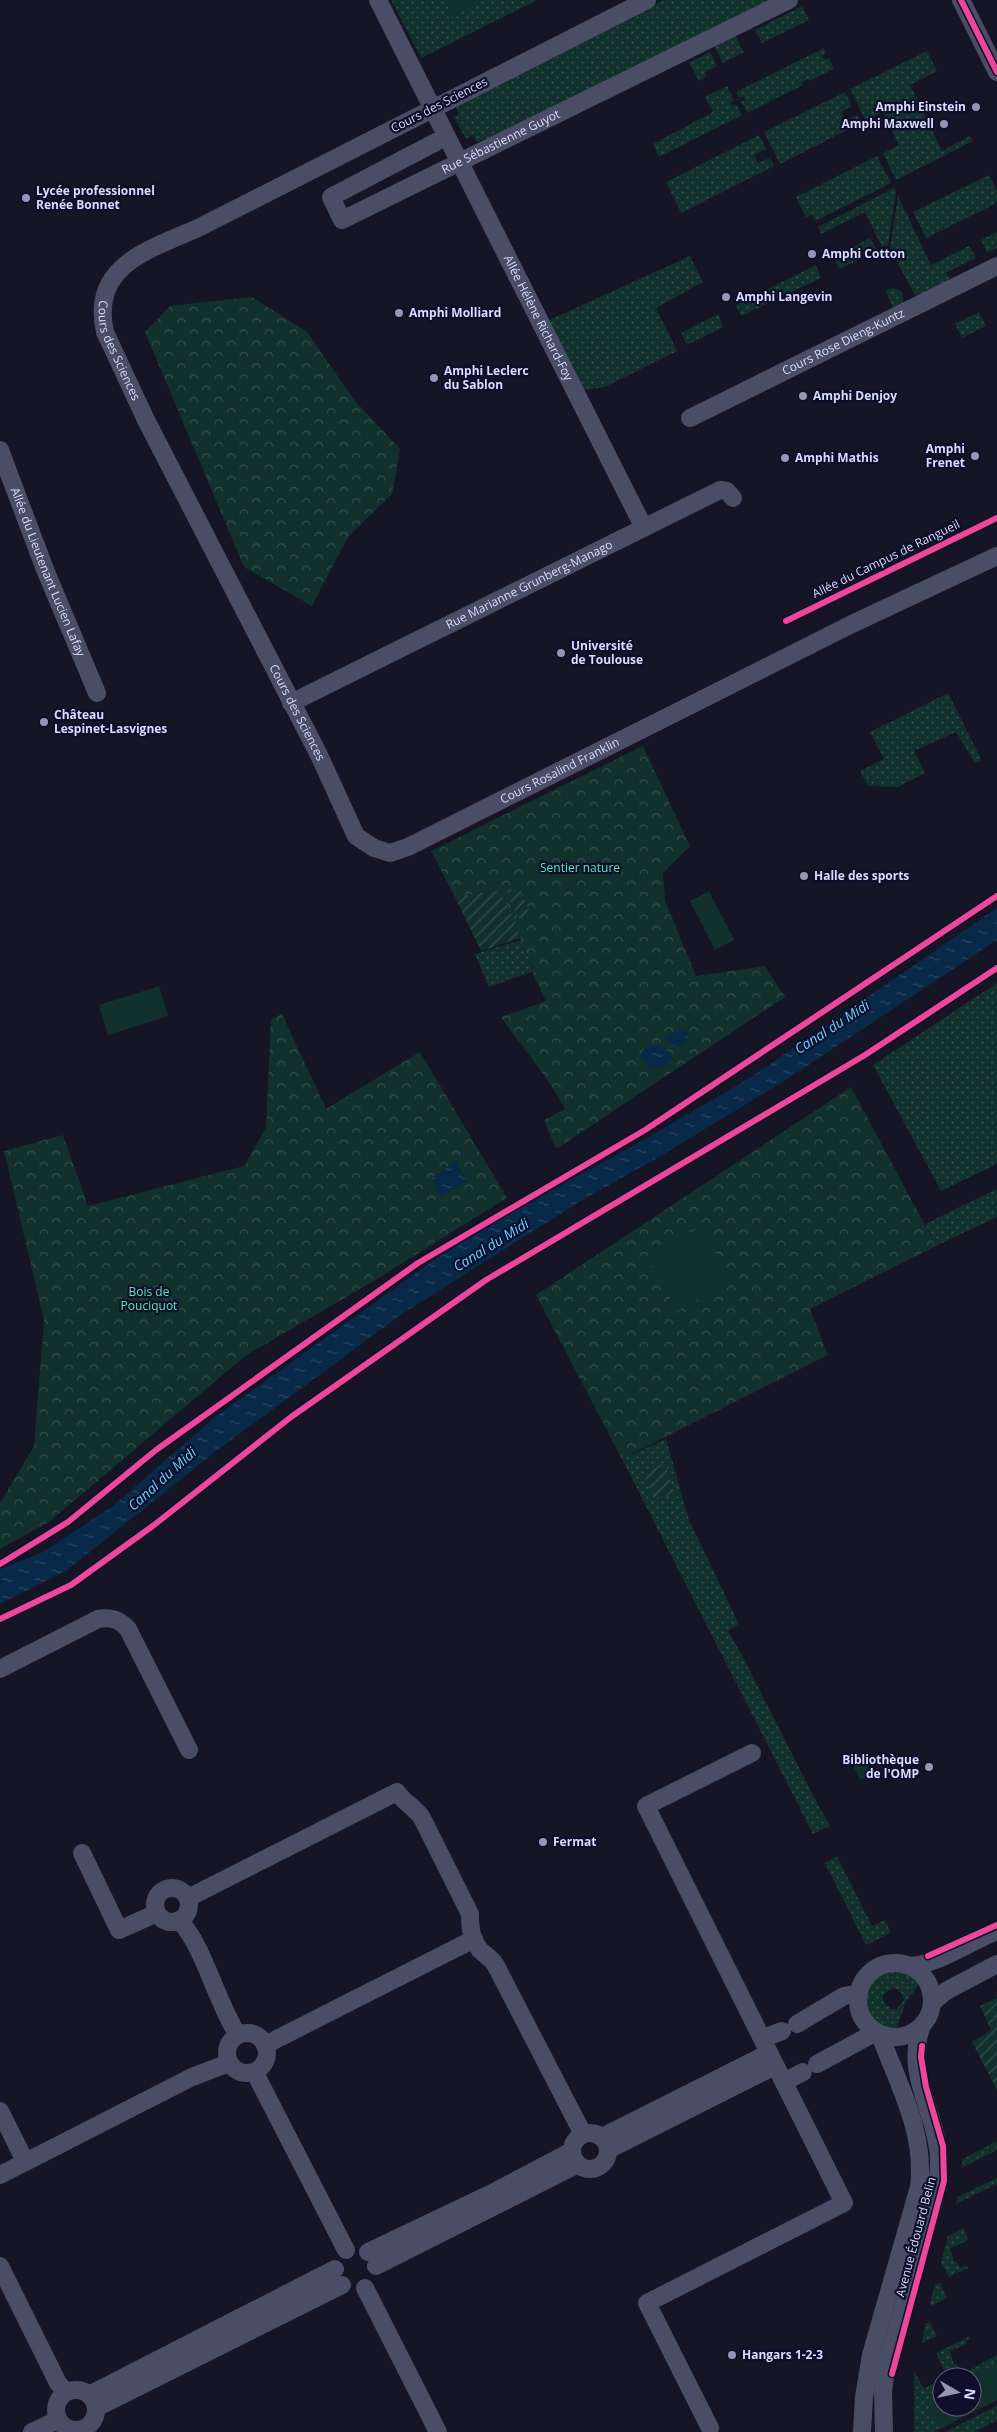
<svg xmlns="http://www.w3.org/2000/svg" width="997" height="2432" viewBox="0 0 997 2432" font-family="'Open Sans',sans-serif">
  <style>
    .grass { fill: url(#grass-dots); fill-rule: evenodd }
    .forest { fill: url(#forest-crowns) }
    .park { fill: #12312d }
    .garden { fill: url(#garden-furrows) }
    .water { fill: url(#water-ripples) }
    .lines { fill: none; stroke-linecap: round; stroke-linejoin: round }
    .minor { stroke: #4a4d66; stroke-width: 18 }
    .cycleway-casing { stroke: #0f0f2b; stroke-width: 9 }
    .cycleway { stroke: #ed469a; stroke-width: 6 }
    .poi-dot { fill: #9496b3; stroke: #0f0f2b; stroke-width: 2 }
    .labels { text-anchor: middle; stroke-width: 4.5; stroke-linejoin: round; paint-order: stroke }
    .street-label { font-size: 12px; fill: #d9dbff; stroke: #0f0f2b }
    .poi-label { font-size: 12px; font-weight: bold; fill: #d9dbff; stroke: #0f0f2b; text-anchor: start }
    .park-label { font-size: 12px; fill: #5ce8ae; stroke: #0f0f2b }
    .water-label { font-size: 14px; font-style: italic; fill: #67d2ff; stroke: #0f0f2b }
  </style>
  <defs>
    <pattern id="grass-dots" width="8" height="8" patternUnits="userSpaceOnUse" patternTransform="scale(1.25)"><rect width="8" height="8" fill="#12312d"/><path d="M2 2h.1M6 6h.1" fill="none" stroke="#344e4c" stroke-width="1.8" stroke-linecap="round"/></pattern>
    <pattern id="forest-crowns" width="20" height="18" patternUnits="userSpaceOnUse" patternTransform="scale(1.25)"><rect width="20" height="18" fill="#12312d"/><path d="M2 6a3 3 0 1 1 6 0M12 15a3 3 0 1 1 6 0" fill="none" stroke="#344e4c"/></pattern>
    <pattern id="garden-furrows" width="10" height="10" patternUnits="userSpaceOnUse" patternTransform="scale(1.25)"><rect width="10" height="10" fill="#12312d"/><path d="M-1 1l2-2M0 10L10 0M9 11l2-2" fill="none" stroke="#344e4c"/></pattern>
    <pattern id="water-ripples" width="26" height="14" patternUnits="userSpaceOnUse" patternTransform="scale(1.25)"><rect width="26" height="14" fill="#082948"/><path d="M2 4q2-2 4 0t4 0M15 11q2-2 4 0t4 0" fill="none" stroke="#2b4763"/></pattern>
  </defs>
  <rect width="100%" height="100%" fill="#151525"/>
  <g class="grass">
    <polygon points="391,0 537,0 421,58"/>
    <polygon points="663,0 773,0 488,143 485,138 477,142 473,135 466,139 454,117 459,114 455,105"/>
    <polygon points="802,6 809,20 762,43 755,30"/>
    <polygon points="735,35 744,52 723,63 714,46"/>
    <polygon points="824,48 826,53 822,56 825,60 829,58 834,69 809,81 808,79 801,82 803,85 747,113 741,102 745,100 744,96 739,98 736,92"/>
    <polygon points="927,51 937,71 910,85 942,151 970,136 973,141 896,180 883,153 899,145 883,112 866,121 850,89"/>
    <polygon points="710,52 717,66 705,72 707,76 699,81 689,63"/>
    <polygon points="727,86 734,100 731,102 732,105 736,104 742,115 659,157 653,144 713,112 705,97"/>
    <polygon points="845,92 852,106 841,112 845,120 857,115 861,123 780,164 764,132"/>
    <polygon points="759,135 766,149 754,155 758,163 770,158 774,166 681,213 666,182"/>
    <polygon points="877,156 891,183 815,221 812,215 806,217 796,197"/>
    <polygon points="989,175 997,191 997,203 926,238 913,212"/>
    <polygon points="894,188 896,192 888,245 882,247 865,212 821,234 818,227"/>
    <polygon points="898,196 931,265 969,246 976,258 946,273 951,281 916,297 890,249"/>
    <polygon points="997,232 997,248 987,253 981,240"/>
    <polygon points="870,238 877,250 840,269 833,257"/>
    <polygon points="690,256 703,282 656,308 677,351 605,387 583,390 545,322"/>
    <polygon points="816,265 821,278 741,316 736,305"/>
    <path d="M 893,288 L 901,291 C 906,300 903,305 894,310 L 885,290 Z"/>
    <polygon points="979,312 986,326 962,338 955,324"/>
    <polygon points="718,314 723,327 687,345 681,333"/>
    <polygon points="948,693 982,761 975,763 956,732 914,751 925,773 898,787 868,786 860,771 884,759 870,732"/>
    <polygon points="521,940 534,971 489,987 475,954"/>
    <polygon points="997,983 997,1164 941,1191 873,1065"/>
    <polygon points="997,1189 997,1217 936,1246 925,1224"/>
    <polygon points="666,1439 689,1520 739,1624 728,1631 742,1655 815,1799 830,1826 813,1834 622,1459"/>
    <polygon points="837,1856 872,1926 885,1920 891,1933 866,1945 825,1863"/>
    <path d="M 893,1969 L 908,1973 L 919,1984 L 907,2000 L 896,2029 C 858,2030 851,1979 893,1969 ZM 893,1988 C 900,1990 902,1993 904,2000 L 897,2009 L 891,2009 L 883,2001 L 883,1995 Z"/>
    <polygon points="997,2141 997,2150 961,2168 963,2159"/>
    <polygon points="997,2178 997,2184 956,2204 958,2197"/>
    <polygon points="964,2228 968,2240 950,2249 954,2262 957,2262 960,2268 966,2265 968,2268 949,2277 941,2262 948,2236"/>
    <polygon points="940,2283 947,2298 932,2306 930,2303 935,2285"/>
    <polygon points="930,2322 937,2336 922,2343 925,2324"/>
    <polygon points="968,2337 970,2339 966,2341 967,2344 950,2351 954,2365 957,2364 960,2370 958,2373 962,2374 997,2355 997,2365 972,2377 947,2377 936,2353"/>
    <polygon points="914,2371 924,2389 942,2379 942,2393 926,2401 940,2429 934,2432 914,2432"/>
    <polygon points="997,2406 997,2420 974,2432 945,2432"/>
  </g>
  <g class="forest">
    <polygon points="252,297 307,332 355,401 400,449 392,494 348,537 312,606 244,567 145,332 170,306"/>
    <path d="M 643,746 L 690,846 L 663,873 L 665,901 L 696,976 L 765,966 L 785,997 L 556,1149 L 544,1120 L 565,1109 C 548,1076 522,1048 501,1017 L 546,1001 L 533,974 L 534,971 C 522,944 513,917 500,890 L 455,897 L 431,851 Z"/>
    <polygon points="282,1014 326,1109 420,1052 507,1198 372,1282 245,1356 49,1522 0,1549 0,1503 34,1446 44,1320 4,1151 63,1135 88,1206 244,1166 266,1128 271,1019"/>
    <polygon points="851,1087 936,1246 810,1309 828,1355 622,1459 536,1295"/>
  </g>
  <g class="park">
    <polygon points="445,0 485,0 452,16"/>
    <polygon points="709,891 734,940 715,950 690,901"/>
    <polygon points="159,986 168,1016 108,1035 99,1005"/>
    <polygon points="702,1226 731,1282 677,1311 647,1256"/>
    <polygon points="864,1752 874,1773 860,1780 850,1759"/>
    <polygon points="997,2365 997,2400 940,2429 926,2401 942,2393 942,2407 972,2407 972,2377"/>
  </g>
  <g class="garden">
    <polygon points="519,888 532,916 519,918 506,890"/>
    <polygon points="500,890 515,922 520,938 481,951 455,897"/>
    <polygon points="665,1463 674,1493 654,1499 643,1471"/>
    <polygon points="997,1998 997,2090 972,2042 991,2030 980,2006"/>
  </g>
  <g class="water">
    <polygon points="997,908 997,940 781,1083 664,1154 581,1201 402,1314 211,1455 66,1571 0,1604 0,1569 41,1553 113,1506 215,1417 437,1258 502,1217 642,1141 748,1079"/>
    <polygon points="682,1029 690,1034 685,1043 677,1047 671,1045 665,1037"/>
    <path d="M 657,1045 L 664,1047 L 672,1057 L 670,1063 C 660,1070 647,1070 641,1058 L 642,1051 L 649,1046 Z"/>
    <polygon points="456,1160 467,1181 440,1197 432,1178"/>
  </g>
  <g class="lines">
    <g class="minor">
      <path id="s1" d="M 378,0 L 644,528"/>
      <path id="s2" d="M 647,0 L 198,228 C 149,250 90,265 105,332 L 146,420 L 319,755 L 356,836 L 374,848 L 390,853 L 408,847 L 852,624 L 997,556"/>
      <polyline points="961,0 997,72"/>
      <path id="s3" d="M 436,142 L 331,197 L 342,220 L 789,0"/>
      <path id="s4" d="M 690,418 L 997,266"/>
      <path id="s5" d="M 0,450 L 46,572 L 97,693"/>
      <path id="s6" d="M 291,703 L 720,490 L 727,491 L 733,498"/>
      <path d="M 0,1669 L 98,1619 C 111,1617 119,1619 128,1629 L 189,1750"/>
      <polyline points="82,1853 119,1930 157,1913"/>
      <circle cx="172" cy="1905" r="17"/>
      <path d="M 188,1898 L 397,1792 C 404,1803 415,1807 422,1818 L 470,1914 C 470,1927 471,1939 480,1950 C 485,1955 491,1958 495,1964 L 583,2134"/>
      <path d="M 179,1920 C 204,1946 217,2004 238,2035"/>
      <circle cx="895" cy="2000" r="37"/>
      <path d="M 911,1966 C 941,1963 969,1942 997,1931"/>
      <polyline points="932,2003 946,1991 997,1964"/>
      <polyline points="797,2024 844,1996 859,1993"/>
      <circle cx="247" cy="2053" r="20"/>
      <polyline points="764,2038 782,2031"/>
      <polyline points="265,2045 474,1939"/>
      <polyline points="817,2064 876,2032"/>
      <polyline points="257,2071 257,2077 346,2250"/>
      <polyline points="784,2082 803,2072"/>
      <polyline points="0,2111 25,2161"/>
      <circle cx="590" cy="2151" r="18"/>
      <polyline points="602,2137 769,2053"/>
      <polyline points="608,2150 775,2066"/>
      <polyline points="0,2175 192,2077 229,2063"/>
      <polyline points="368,2252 496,2191 572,2151"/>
      <polyline points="0,2266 58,2383 66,2392"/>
      <polyline points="376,2266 578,2164"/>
      <polyline points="365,2288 438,2432"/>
      <circle cx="76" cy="2410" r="20"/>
      <polyline points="89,2395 335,2269"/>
      <polyline points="96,2408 342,2285"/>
      <polyline points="710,2428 647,2303 844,2203 646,1806 752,1753"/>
      <polyline points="32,2432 58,2420"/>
      <path d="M 862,2432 L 864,2397 L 871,2355 L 919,2187 C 926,2133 898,2084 880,2035"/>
      <path d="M 884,2432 L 883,2392 L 886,2367 L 934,2201 C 937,2183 941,2166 938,2148 C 932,2105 906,2073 921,2028"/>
    </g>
    <defs>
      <g id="cycleway">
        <polyline points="961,0 997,72"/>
        <polyline points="786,621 997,518"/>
        <polyline points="0,1564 68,1522 156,1450 418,1263 645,1130 997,896"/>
        <polyline points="0,1619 71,1585 154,1525 291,1417 486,1280 865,1055 997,968"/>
        <polyline points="928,1956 997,1925"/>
        <polyline points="892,2374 944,2181 943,2146 926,2087 921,2057 922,2046"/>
      </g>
    </defs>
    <use href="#cycleway" class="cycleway-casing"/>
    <use href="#cycleway" class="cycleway"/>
  </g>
  <g class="poi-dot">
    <circle cx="976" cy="107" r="5"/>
    <circle cx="944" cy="124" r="5"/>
    <circle cx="26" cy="198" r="5"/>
    <circle cx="812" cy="254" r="5"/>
    <circle cx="726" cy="297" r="5"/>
    <circle cx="399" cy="313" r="5"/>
    <circle cx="434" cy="378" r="5"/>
    <circle cx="803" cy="396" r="5"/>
    <circle cx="975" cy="456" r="5"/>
    <circle cx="785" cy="458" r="5"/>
    <circle cx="561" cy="653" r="5"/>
    <circle cx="44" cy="722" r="5"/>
    <circle cx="804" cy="876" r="5"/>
    <circle cx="929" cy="1767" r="5"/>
    <circle cx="543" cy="1842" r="5"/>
    <circle cx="732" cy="2355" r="5"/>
  </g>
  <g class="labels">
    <g class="street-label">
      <text transform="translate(439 105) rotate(-27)" y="4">Cours des Sciences</text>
      <text dy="4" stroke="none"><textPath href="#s3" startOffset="321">Rue Sébastienne Guyot</textPath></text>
      <text dy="4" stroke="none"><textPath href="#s1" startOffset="356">Allée Hélène Richard-Foy</textPath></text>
      <text dy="4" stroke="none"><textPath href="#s4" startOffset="171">Cours Rose Dieng-Kuntz</textPath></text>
      <text dy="4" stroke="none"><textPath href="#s2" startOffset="681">Cours des Sciences</textPath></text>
      <text transform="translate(886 559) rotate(-26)" y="4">Allée du Campus de Rangueil</text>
      <text dy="4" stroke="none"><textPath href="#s5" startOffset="131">Allée du Lieutenant Lucien Lafay</textPath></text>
      <text dy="4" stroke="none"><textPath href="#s6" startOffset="266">Rue Marianne Grunberg-Manago</textPath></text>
      <text dy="4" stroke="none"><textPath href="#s2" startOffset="1086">Cours des Sciences</textPath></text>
      <text dy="4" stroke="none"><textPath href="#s2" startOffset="1450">Cours Rosalind Franklin</textPath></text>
      <text transform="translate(916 2237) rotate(-75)" y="4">Avenue Édouard Belin</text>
    </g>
    <g class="poi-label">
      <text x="966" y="111" text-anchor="end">Amphi Einstein</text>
      <text x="934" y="128" text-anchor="end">Amphi Maxwell</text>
      <text x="36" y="195">Lycée professionnel<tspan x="36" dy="14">Renée Bonnet</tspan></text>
      <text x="822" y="258">Amphi Cotton</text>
      <text x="736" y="301">Amphi Langevin</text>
      <text x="409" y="317">Amphi Molliard</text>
      <text x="444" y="375">Amphi Leclerc<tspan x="444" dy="14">du Sablon</tspan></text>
      <text x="813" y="400">Amphi Denjoy</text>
      <text x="965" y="453" text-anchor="end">Amphi<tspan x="965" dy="14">Frenet</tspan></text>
      <text x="795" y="462">Amphi Mathis</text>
      <text x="571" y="650">Université<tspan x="571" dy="14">de Toulouse</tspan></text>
      <text x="54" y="719">Château<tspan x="54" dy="14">Lespinet-Lasvignes</tspan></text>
      <text x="814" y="880">Halle des sports</text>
      <text x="919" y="1764" text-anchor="end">Bibliothèque<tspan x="919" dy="14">de l'OMP</tspan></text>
      <text x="553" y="1846">Fermat</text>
      <text x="742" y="2359">Hangars 1-2-3</text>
    </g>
    <g class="park-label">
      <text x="580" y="872">Sentier nature</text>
      <text x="149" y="1296">Bois de<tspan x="149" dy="14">Pouciquot</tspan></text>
    </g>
    <g class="water-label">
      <text transform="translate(832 1027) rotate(-33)" y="5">Canal du Midi</text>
      <text transform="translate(491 1245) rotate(-32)" y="5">Canal du Midi</text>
      <text transform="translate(162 1479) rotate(-42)" y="5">Canal du Midi</text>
    </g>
  </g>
  <g transform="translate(957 2392) rotate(99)"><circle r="24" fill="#0f0f2b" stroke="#606180"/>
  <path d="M0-4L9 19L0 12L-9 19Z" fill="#9496b3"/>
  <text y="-8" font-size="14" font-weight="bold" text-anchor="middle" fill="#d9dbff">N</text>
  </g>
</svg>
